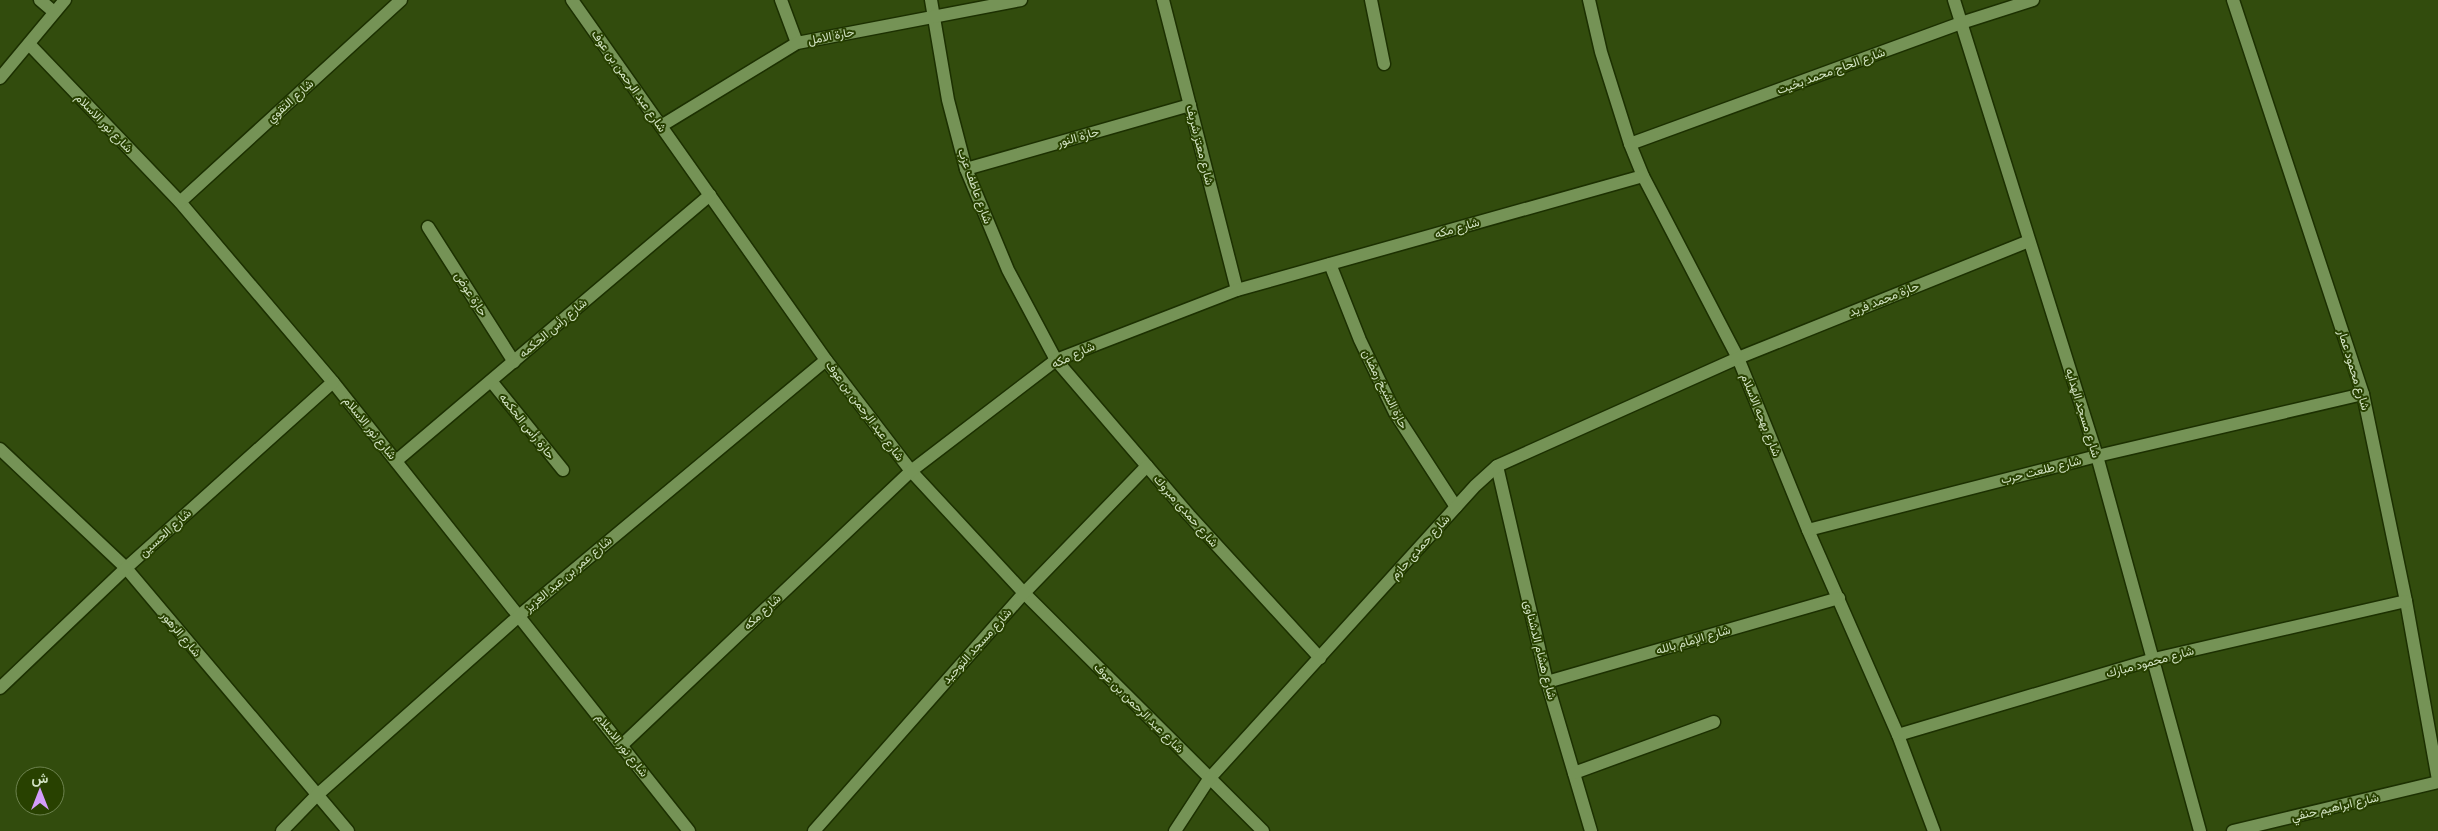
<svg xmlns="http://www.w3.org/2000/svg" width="2438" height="831" viewBox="0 0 2438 831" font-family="'Open Sans',Vazirmatn,sans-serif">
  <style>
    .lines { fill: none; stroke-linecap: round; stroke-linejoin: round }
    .minor-casing { stroke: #1c3001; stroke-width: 15 }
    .minor { stroke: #759356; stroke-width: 12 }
    .labels { text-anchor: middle; stroke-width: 4; stroke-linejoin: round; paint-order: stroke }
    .street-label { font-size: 12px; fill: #d2e3c3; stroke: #284100 }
  </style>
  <rect width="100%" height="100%" fill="#324c0d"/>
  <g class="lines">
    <defs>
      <g id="minor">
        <polyline points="40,0 54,12"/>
        <polyline points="572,0 826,360 911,471 1024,593 1263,831"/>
        <polyline points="781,0 797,43"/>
        <polyline points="931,0 948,100 966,169 1008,270 1056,360 1189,515 1320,658"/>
        <polyline points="1163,0 1237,290"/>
        <polyline points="1371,0 1384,64"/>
        <polyline points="1589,0 1601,52 1630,144 1643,176 1738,358 1808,530 1898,735 1934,831"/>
        <polyline points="1954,0 2097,456 2200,831"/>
        <polyline points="2233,0 2363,394 2406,601 2438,780"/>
        <polyline points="29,44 180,202 333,382 689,831"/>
        <polyline points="0,78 65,0"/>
        <polyline points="661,126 797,43 1021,0"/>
        <polyline points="1630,144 1961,23 2033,0"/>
        <polyline points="966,169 1190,105"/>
        <polyline points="180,202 401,0"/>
        <polyline points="428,227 514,362"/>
        <polyline points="1330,264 1360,340 1395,413 1456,507"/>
        <polyline points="491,381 563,470"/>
        <polyline points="0,449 126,568 348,831"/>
        <polyline points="396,461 710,195"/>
        <polyline points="1497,466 1547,682 1591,831"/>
        <polyline points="1808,530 2097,456 2363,394"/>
        <polyline points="1547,682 1839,598"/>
        <polyline points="0,688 126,568 333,382"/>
        <polyline points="1898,735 2154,659 2406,601"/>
        <polyline points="622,745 911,471 1056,360 1237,290 1643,176"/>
        <polyline points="1574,773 1714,722"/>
        <polyline points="282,831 316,796 520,615 826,360"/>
        <polyline points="814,831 1024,593 1147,466"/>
        <polyline points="1175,831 1209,779 1475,486 1497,466 1738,358 2029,241"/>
        <polyline points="2233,831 2438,782"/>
      </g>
    </defs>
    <use href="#minor" class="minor-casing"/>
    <use href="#minor" class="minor"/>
  </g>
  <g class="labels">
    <g class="street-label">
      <text transform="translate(831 36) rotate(-11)" y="4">حارة الامل</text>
      <text transform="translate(1831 71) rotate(-20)" y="4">شارع الحاج محمد بخيت</text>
      <text transform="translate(629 81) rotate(55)" y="4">شارع عبد الرحمن بن عوف</text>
      <text transform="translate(290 101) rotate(-42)" y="4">شارع التقوي</text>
      <text transform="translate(104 123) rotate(46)" y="4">شارع نور الاسلام</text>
      <text transform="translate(1078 137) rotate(-16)" y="4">حارة النور</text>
      <text transform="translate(1200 145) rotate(76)" y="4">شارع معتز شريف</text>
      <text transform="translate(975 186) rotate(70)" y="4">شارع عاطف عزب</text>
      <text transform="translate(1457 228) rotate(-16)" y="4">شارع مكه</text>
      <text transform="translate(471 294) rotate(57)" y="4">حارة عوض</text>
      <text transform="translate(1884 299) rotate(-22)" y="4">حارة محمد فريد</text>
      <text transform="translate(553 328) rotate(-40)" y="4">شارع رأس الحكمه</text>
      <text transform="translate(1073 355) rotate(-25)" y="4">شارع مكه</text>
      <text transform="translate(2354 370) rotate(73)" y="4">شارع محمود عمار</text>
      <text transform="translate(1385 389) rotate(63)" y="4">حارة الشيخ رمضان</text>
      <text transform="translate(865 411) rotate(53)" y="4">شارع عبد الرحمن بن عوف</text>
      <text transform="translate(2083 413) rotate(73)" y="4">شارع مسجد الهدايه</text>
      <text transform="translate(1761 415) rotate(68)" y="4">شارع بهجه الاسلام</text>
      <text transform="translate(527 426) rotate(51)" y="4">حارة رأس الحكمه</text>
      <text transform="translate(370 428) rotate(51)" y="4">شارع نور الاسلام</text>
      <text transform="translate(2041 470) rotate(-14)" y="4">شارع طلعت حرب</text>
      <text transform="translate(1186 511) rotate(49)" y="4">شارع حمدى مبروك</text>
      <text transform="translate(165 533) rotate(-42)" y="4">شارع الحسين</text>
      <text transform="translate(1420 547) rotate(-48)" y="4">شارع حمدى حازم</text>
      <text transform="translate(568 574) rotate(-40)" y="4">شارع عمر بن عبد العزيز</text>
      <text transform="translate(762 612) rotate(-43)" y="4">شارع مكه</text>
      <text transform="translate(181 634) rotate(50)" y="4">شارع الزهور</text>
      <text transform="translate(1693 640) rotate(-16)" y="4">شارع الإمام بالله</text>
      <text transform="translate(977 646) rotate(-48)" y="4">شارع مسجد التوحيد</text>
      <text transform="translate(1540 650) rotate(76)" y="4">شارع هشام الدشناوى</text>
      <text transform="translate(2150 662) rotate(-15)" y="4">شارع محمود مبارك</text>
      <text transform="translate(1139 708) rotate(45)" y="4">شارع عبد الرحمن بن عوف</text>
      <text transform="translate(622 745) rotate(52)" y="4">شارع نور الاسلام</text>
      <text transform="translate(2335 807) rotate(-13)" y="4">شارع ابراهيم حنفي</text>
    </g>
  </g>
  <g transform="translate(40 791)"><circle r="24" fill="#284100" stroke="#6c824e"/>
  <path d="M0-4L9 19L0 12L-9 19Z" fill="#d49cfc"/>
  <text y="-8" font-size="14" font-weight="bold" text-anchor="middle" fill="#d2e3c3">ش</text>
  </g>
</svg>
